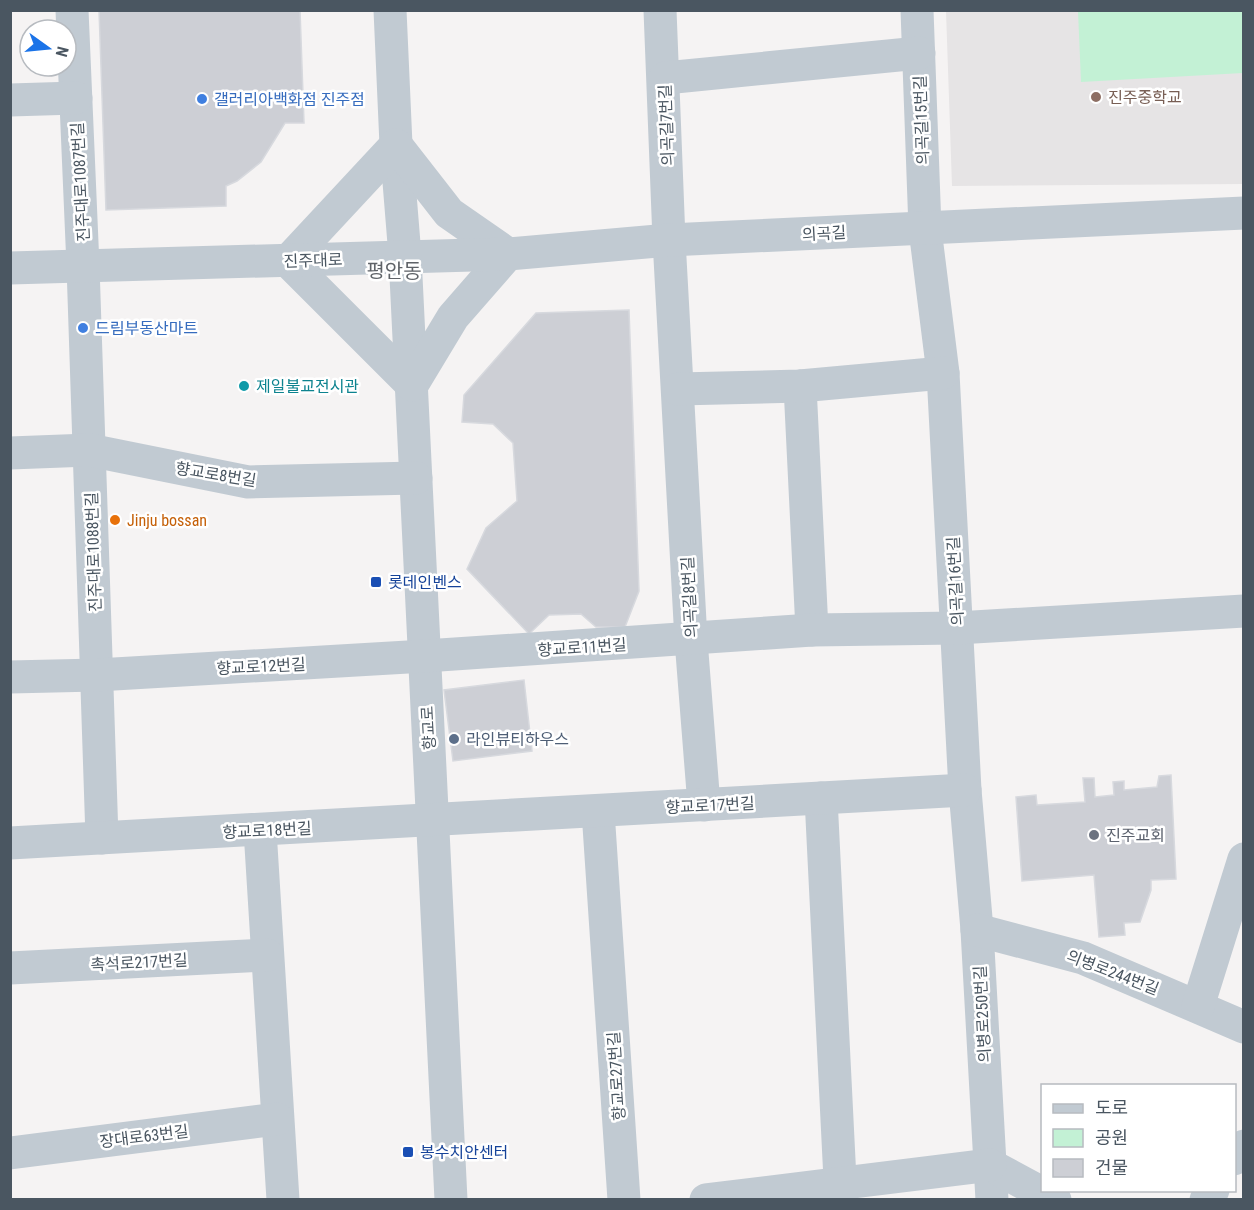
<svg xmlns="http://www.w3.org/2000/svg" width="1254" height="1210" viewBox="0 0 1254 1210" font-family="'Roboto Condensed','Noto Sans KR',sans-serif">
  <style>
    .education { fill: #e6e4e5 }
    .green { fill: #c3f1d5 }
    .building { fill: #cdcfd5; stroke: #d7d9de; stroke-width: 1.5 }
    .lines { fill: none; stroke-linecap: round; stroke-linejoin: round }
    .minor { stroke: #c1cad2; stroke-width: 33 }
    .education-dot { fill: #8d6e63; stroke: #fff; stroke-width: 2 }
    .shop-dot { fill: #3f7fe0; stroke: #fff; stroke-width: 2 }
    .culture-dot { fill: #0f9aa8; stroke: #fff; stroke-width: 2 }
    .food-dot { fill: #e8710a; stroke: #fff; stroke-width: 2 }
    .transit-dot { fill: #1a4fb4; stroke: #fff; stroke-width: 2 }
    .service-dot { fill: #5c6f8a; stroke: #fff; stroke-width: 2 }
    .worship-dot { fill: #6b7280; stroke: #fff; stroke-width: 2 }
    .labels { text-anchor: middle; stroke-width: 5; stroke-linejoin: round; paint-order: stroke }
    .education-label { font-size: 16px; fill: #785e54; stroke: #fff; text-anchor: start }
    .shop-label { font-size: 16px; fill: #366cbe; stroke: #fff; text-anchor: start }
    .street-label { font-size: 16px; fill: #4a5661; stroke: #fff }
    .culture-label { font-size: 16px; fill: #0d838f; stroke: #fff; text-anchor: start }
    .food-label { font-size: 16px; fill: #c56008; stroke: #fff; text-anchor: start }
    .transit-label { font-size: 16px; fill: #164399; stroke: #fff; text-anchor: start }
    .service-label { font-size: 16px; fill: #4e5e75; stroke: #fff; text-anchor: start }
    .worship-label { font-size: 16px; fill: #5b616d; stroke: #fff; text-anchor: start }
    .quarter-label { font-size: 20px; fill: #5f6368; stroke: #fff }
  </style>
  <rect width="100%" height="100%" fill="#f5f3f3"/>
  <polygon class="education" points="946,11 1243,11 1243,184 952,186"/>
  <polygon class="green" points="1078,11 1243,11 1243,73 1081,82"/>
  <g class="building">
    <polygon points="99,10 300,10 304,123 285,123 261,162 237,181 226,186 226,206 106,210"/>
    <polygon points="629,310 639,591 625,627 596,627 581,614 549,615 529,634 467,569 486,528 517,501 513,443 493,424 462,422 464,395 536,313"/>
    <polygon points="524,680 532,751 453,761 444,690"/>
    <polygon points="1171,775 1176,879 1151,880 1151,890 1140,922 1124,923 1125,935 1099,937 1094,875 1022,881 1016,797 1036,795 1037,805 1085,802 1083,778 1094,778 1095,797 1114,795 1113,782 1124,781 1124,790 1157,787 1159,776"/>
  </g>
  <g class="lines">
    <g class="minor">
      <polyline points="72,10 83,266 102,838"/>
      <polyline points="390,10 396,145 405,256 451,1200"/>
      <polyline points="660,10 669,240 691,640 704,805"/>
      <polyline points="917,10 925,229 943,373 965,790 977,930 992,1200"/>
      <polyline points="665,78 919,53"/>
      <polyline points="10,100 76,98"/>
      <polygon points="396,145 449,213 508,254 453,317 412,385 288,261"/>
      <polyline points="10,268 508,254 669,240 1244,213"/>
      <polyline points="800,386 812,630"/>
      <polyline points="678,389 800,386 943,373"/>
      <polyline points="10,453 89,450 248,482 416,478"/>
      <polyline points="10,677 97,675 425,656 812,630 957,628 1244,611"/>
      <polyline points="821,798 841,1200"/>
      <polyline points="598,811 624,1200"/>
      <polyline points="260,830 283,1200"/>
      <polyline points="10,843 965,790"/>
      <polyline points="977,930 1083,958 1244,1027"/>
      <polyline points="10,968 267,955"/>
      <polyline points="1198,1006 1244,859"/>
      <polyline points="10,1153 277,1119"/>
      <polyline points="1234,1159 1244,1146"/>
      <polyline points="990,1165 1055,1200"/>
      <polyline points="706,1200 990,1165"/>
      <polyline points="1206,1200 1213,1190"/>
    </g>
  </g>
  <circle class="education-dot" cx="1096" cy="97" r="6"/>
  <g class="shop-dot">
    <circle cx="202" cy="99" r="6"/>
    <circle cx="83" cy="328" r="6"/>
  </g>
  <circle class="culture-dot" cx="244" cy="386" r="6"/>
  <circle class="food-dot" cx="115" cy="520" r="6"/>
  <g class="transit-dot">
    <rect x="370" y="576" width="12" height="12" rx="3"/>
    <rect x="402" y="1146" width="12" height="12" rx="3"/>
  </g>
  <circle class="service-dot" cx="454" cy="739" r="6"/>
  <circle class="worship-dot" cx="1094" cy="835" r="6"/>
  <g class="labels">
    <g class="education-label">
      <text x="1108" y="103">진주중학교</text>
    </g>
    <g class="shop-label">
      <text x="214" y="105">갤러리아백화점 진주점</text>
      <text x="95" y="334">드림부동산마트</text>
    </g>
    <g class="street-label">
      <text transform="translate(921 120) rotate(-92)" y="6">의곡길15번길</text>
      <text transform="translate(666 125) rotate(-92)" y="6">의곡길7번길</text>
      <text transform="translate(80 182) rotate(-93)" y="6">진주대로1087번길</text>
      <text transform="translate(824 233) rotate(-3)" y="6">의곡길</text>
      <text transform="translate(313 260) rotate(-2)" y="6">진주대로</text>
      <text transform="translate(216 474) rotate(9)" y="6">향교로8번길</text>
      <text transform="translate(93 552) rotate(-92)" y="6">진주대로1088번길</text>
      <text transform="translate(955 581) rotate(-93)" y="6">의곡길16번길</text>
      <text transform="translate(689 597) rotate(-93)" y="6">의곡길8번길</text>
      <text transform="translate(582 647) rotate(-4)" y="6">향교로11번길</text>
      <text transform="translate(261 666) rotate(-3)" y="6">향교로12번길</text>
      <text transform="translate(428 728) rotate(-93)" y="6">향교로</text>
      <text transform="translate(710 805) rotate(-3)" y="6">향교로17번길</text>
      <text transform="translate(267 830) rotate(-3)" y="6">향교로18번길</text>
      <text transform="translate(139 962) rotate(-3)" y="6">촉석로217번길</text>
      <text transform="translate(1113 972) rotate(21)" y="6">의병로244번길</text>
      <text transform="translate(982 1014) rotate(-93)" y="6">의병로250번길</text>
      <text transform="translate(616 1076) rotate(-94)" y="6">향교로27번길</text>
      <text transform="translate(144 1136) rotate(-7)" y="6">장대로63번길</text>
    </g>
    <g class="culture-label">
      <text x="256" y="392">제일불교전시관</text>
    </g>
    <g class="food-label">
      <text x="127" y="526">Jinju bossan</text>
    </g>
    <g class="transit-label">
      <text x="388" y="588">롯데인벤스</text>
      <text x="420" y="1158">봉수치안센터</text>
    </g>
    <g class="service-label">
      <text x="466" y="745">라인뷰티하우스</text>
    </g>
    <g class="worship-label">
      <text x="1106" y="841">진주교회</text>
    </g>
    <g class="quarter-label">
      <text x="394" y="278">평안동</text>
    </g>
  </g>
  <rect width="1254" height="1210" fill="none" stroke="#4a5661" stroke-width="24"/>
  <rect x="1041" y="1084" width="195" height="108" fill="#ffffff" stroke="#b7bbc0" stroke-width="1.5"/>
  <rect x="1053" y="1104" width="30" height="9" fill="#c1cad2" stroke="#b7bbc0" stroke-width="1.5"/>
  <text x="1095" y="1114" font-size="18" fill="#4a5661">도로</text>
  <rect x="1053" y="1129" width="30" height="18" fill="#c3f1d5" stroke="#b7bbc0" stroke-width="1.5"/>
  <text x="1095" y="1144" font-size="18" fill="#4a5661">공원</text>
  <rect x="1053" y="1159" width="30" height="18" fill="#cdcfd5" stroke="#b7bbc0" stroke-width="1.5"/>
  <text x="1095" y="1174" font-size="18" fill="#4a5661">건물</text>
  <g transform="translate(48 48) rotate(105)"><circle r="28" fill="#ffffff" stroke="#b7bbc0" stroke-width="1.5"/>
  <path d="M0-4.5L10 22L0 15L-10 22Z" fill="#1a73e8"/>
  <text y="-9" font-size="16" font-weight="bold" text-anchor="middle" fill="#4a5661">N</text>
  </g>
</svg>
